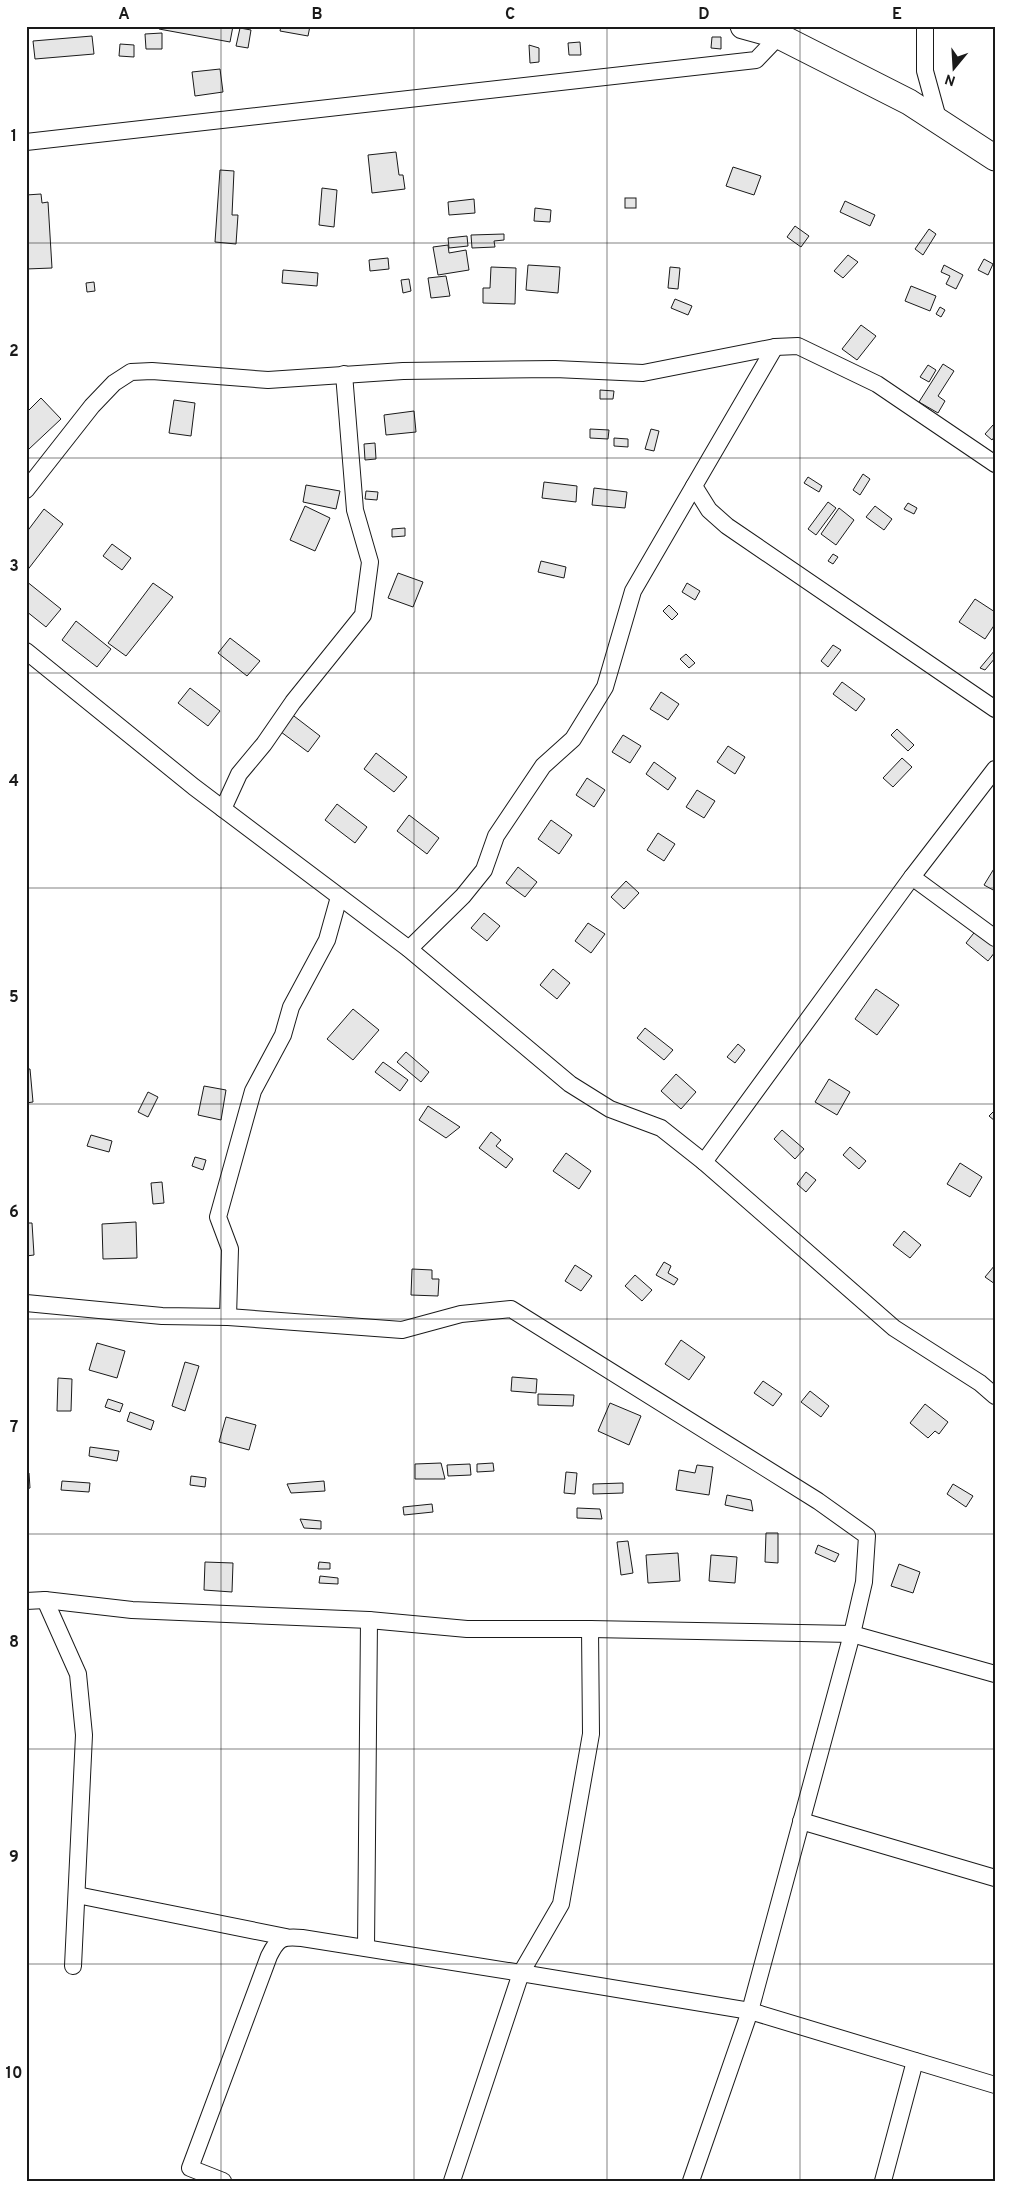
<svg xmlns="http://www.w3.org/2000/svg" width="1021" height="2207" viewBox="0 0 1021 2207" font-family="Overpass,sans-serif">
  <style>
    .building { fill: #e6e6e6; stroke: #1a1a1a }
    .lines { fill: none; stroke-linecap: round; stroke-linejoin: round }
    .minor-casing { stroke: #1a1a1a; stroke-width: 18 }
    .primary-casing { stroke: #1a1a1a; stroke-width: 27 }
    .minor { stroke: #fff; stroke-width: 16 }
    .primary { stroke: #fff; stroke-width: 25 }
    .grid { fill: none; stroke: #1a1a1a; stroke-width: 1; stroke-opacity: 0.55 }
    .neatline { fill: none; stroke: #1a1a1a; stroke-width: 2 }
    .grid-label { font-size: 16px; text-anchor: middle; font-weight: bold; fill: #1a1a1a }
  </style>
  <rect width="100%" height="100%" fill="#fff"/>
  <g class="building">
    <polygon points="160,26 233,26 230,42 159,29"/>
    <polygon points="281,26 310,26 308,36 280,31"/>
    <polygon points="240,28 251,30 248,48 236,46"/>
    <polygon points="162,33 162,49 146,49 145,34"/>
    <polygon points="92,36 94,54 35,59 33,41"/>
    <polygon points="712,37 721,37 721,49 711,48"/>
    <polygon points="580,42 581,55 569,55 568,43"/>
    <polygon points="120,44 134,45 134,57 119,56"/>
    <polygon points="529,45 539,48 539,62 530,63"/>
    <polygon points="220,69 223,92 195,96 192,72"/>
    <polygon points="396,152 399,175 403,175 405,189 372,193 368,155"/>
    <polygon points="733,167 761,176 754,195 726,186"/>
    <polygon points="220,170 234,171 232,215 238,215 236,244 215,242"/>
    <polygon points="322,188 337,190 334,227 319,225"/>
    <polygon points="41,194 42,203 48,202 52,268 26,269 26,195"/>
    <rect x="625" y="198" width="11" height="10"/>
    <polygon points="474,199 475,213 449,215 448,202"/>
    <polygon points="845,201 875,215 870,226 840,212"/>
    <polygon points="535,208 551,210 550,222 534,221"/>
    <polygon points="795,226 809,236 801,247 787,237"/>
    <polygon points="929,229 936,234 923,255 915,249"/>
    <polygon points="504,234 504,240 494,241 495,247 472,248 471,235"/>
    <polygon points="467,236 468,246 449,248 448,238"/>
    <polygon points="448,245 449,253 466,250 469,270 438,275 433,247"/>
    <polygon points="848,255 858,262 843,278 834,271"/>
    <polygon points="388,258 389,269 370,271 369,260"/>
    <polygon points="984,259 993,264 988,275 978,270"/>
    <polygon points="528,265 560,267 558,293 526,290"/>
    <polygon points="944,265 963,275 956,289 946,284 950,276 941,272"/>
    <polygon points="491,267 516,268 515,304 483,303 483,288 490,288"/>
    <polygon points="670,267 680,268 678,289 668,288"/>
    <polygon points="283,270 318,273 317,286 282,283"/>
    <polygon points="446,276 450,296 431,298 428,278"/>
    <polygon points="409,279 411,291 403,293 401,280"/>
    <polygon points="94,282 95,291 87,292 86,283"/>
    <polygon points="911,286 936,296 930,311 905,301"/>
    <polygon points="675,299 692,306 688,315 671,308"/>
    <polygon points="940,307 945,310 941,317 936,314"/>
    <polygon points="861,325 876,336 857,360 842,349"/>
    <polygon points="943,364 954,371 938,396 945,401 938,413 919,402"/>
    <polygon points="928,365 936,370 929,382 920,377"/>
    <polygon points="600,390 614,391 613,399 600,399"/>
    <polygon points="41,398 61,419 29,449 26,446 26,413"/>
    <polygon points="174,400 195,403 191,436 169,433"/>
    <polygon points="414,411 416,432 386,435 384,415"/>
    <polygon points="993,425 995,426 995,436 992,440 985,434"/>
    <polygon points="590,429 609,430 608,439 590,438"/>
    <polygon points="651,429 659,431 654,451 645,449"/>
    <polygon points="614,438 628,439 628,447 614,446"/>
    <polygon points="375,443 376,459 365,460 364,444"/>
    <polygon points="863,474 870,479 860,495 853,490"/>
    <polygon points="808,477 822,486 819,492 804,483"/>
    <polygon points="544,482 577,486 576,502 542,498"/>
    <polygon points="306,485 340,491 336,509 303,502"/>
    <polygon points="594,488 627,492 625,508 592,505"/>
    <polygon points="366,491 378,492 377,500 365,499"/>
    <polygon points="828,502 836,508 816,535 808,529"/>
    <polygon points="908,503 917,508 914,514 904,509"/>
    <polygon points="305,506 330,518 315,551 290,540"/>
    <polygon points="875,506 892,519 884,530 866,517"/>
    <polygon points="839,508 854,520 836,545 821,534"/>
    <polygon points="44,509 63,524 26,572 26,533"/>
    <polygon points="405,528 405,536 392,537 392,529"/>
    <polygon points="112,544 131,558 122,570 103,556"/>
    <polygon points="833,554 838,557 833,564 828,561"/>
    <polygon points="541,561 566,567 564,578 538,572"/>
    <polygon points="398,573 423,582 413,607 388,598"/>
    <polygon points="26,581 61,609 46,627 26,611"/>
    <polygon points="153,583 173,597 126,656 108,643"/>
    <polygon points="687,583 700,591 695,600 682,592"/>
    <polygon points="975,599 995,612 995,624 985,639 959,622"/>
    <polygon points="669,605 678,614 672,620 663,611"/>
    <polygon points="76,621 111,649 97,667 62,640"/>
    <polygon points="230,638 260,661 247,676 218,653"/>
    <polygon points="833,645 841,650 828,667 821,661"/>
    <polygon points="995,650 995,658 985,670 980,668"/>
    <polygon points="686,654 695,663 689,668 680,659"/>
    <polygon points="842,682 865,699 856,711 833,694"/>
    <polygon points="190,688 220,711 208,726 178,703"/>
    <polygon points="661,692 679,704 668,720 650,709"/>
    <polygon points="290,713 320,736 308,752 277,729"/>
    <polygon points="897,729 914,745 908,751 891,735"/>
    <polygon points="623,735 641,746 630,763 612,752"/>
    <polygon points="728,746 745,757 735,774 717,762"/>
    <polygon points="376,753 407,777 394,792 364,769"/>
    <polygon points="902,758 912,767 893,787 883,778"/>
    <polygon points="654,762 676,778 668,790 646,774"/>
    <polygon points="587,778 605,790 594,807 576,795"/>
    <polygon points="697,790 715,801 704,818 686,807"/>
    <polygon points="337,804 367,827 355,843 325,820"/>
    <polygon points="409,815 439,838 427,854 397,831"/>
    <polygon points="551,820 572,835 559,854 538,839"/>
    <polygon points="658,833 675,844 664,861 647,850"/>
    <polygon points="518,867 537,882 525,897 506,883"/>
    <polygon points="995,867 995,891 984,885"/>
    <polygon points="626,881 639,893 624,909 611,897"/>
    <polygon points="484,913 500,926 487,941 471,928"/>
    <polygon points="588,923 605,934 591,953 575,941"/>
    <polygon points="977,929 995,942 995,952 988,961 966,943"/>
    <polygon points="553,969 570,983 557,999 540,985"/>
    <polygon points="876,989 899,1005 877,1035 855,1019"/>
    <polygon points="353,1009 379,1030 353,1060 327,1039"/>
    <polygon points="645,1028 673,1050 664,1060 637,1038"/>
    <polygon points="738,1044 745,1050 735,1063 727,1057"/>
    <polygon points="406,1052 429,1072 421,1082 397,1062"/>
    <polygon points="383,1062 408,1080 400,1091 375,1072"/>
    <polygon points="26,1069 30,1069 33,1102 26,1103"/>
    <polygon points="676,1074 696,1092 681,1109 661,1091"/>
    <polygon points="829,1079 850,1092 837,1115 815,1102"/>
    <polygon points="204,1086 226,1090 221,1120 198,1115"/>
    <polygon points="148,1092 158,1097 148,1117 138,1112"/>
    <polygon points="428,1106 460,1127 446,1138 419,1120"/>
    <polygon points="995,1110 995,1121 989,1116"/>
    <polygon points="782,1130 804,1149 795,1159 774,1139"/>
    <polygon points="491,1132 501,1140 496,1146 513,1159 506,1168 479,1148"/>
    <polygon points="91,1135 112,1141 109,1152 87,1146"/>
    <polygon points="850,1147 866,1161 859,1169 843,1155"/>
    <polygon points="566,1153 591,1171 579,1189 553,1171"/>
    <polygon points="195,1157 206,1160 203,1170 192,1166"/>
    <polygon points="960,1163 982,1177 970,1197 947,1184"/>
    <polygon points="806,1172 816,1180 806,1192 797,1184"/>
    <polygon points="162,1182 164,1203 153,1204 151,1183"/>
    <polygon points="136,1222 137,1258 103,1259 102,1224"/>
    <polygon points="26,1223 32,1223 34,1255 26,1256"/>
    <polygon points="904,1231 921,1245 910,1258 893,1245"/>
    <polygon points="664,1262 671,1266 668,1273 678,1279 674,1285 656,1275"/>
    <polygon points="575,1265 592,1276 581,1291 565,1281"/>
    <polygon points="995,1265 995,1284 985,1277"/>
    <polygon points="412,1269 432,1270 432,1279 439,1279 438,1296 411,1295"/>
    <polygon points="635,1275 652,1290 642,1301 625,1286"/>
    <polygon points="681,1340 705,1357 689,1380 665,1364"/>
    <polygon points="97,1343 125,1351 117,1378 89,1370"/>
    <polygon points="185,1362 199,1366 185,1411 172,1406"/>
    <polygon points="512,1377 537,1379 536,1393 511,1391"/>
    <polygon points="58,1378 72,1379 71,1411 57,1411"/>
    <polygon points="763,1381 782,1394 773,1406 754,1393"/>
    <polygon points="810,1391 829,1406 821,1417 801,1402"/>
    <polygon points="538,1394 574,1395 573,1406 538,1405"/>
    <polygon points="108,1399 123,1404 120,1412 105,1407"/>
    <polygon points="610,1403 641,1416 629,1445 598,1431"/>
    <polygon points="925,1404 948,1422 939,1434 935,1431 928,1438 910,1423"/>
    <polygon points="130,1412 154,1421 151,1430 127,1421"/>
    <polygon points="226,1417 256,1425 249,1450 219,1442"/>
    <polygon points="90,1447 119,1451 117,1461 89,1456"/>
    <polygon points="441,1463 445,1479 415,1479 415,1464"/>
    <polygon points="493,1463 494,1471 477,1472 477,1464"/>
    <polygon points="470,1464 471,1475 448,1476 447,1465"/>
    <polygon points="697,1465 713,1467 709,1495 676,1490 679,1470 695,1473"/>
    <polygon points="566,1472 577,1473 575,1494 564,1493"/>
    <polygon points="26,1473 29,1473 30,1488 26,1489"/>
    <polygon points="191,1476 206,1478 205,1487 190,1485"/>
    <polygon points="62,1481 90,1483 89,1492 61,1490"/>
    <polygon points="324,1481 325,1491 291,1493 287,1484"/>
    <polygon points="623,1483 623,1493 593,1494 593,1484"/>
    <polygon points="953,1484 973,1496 966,1507 947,1494"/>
    <polygon points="727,1495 751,1500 753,1511 725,1505"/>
    <polygon points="432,1504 433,1512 404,1515 403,1507"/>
    <polygon points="577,1508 600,1509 602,1519 577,1518"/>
    <polygon points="300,1519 321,1521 321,1529 304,1528"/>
    <polygon points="766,1533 778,1533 778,1563 765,1562"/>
    <polygon points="628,1541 633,1573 621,1575 617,1542"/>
    <polygon points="818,1545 839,1554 835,1562 815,1553"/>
    <polygon points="678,1553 680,1581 648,1583 646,1555"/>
    <polygon points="711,1555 737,1557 735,1583 709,1581"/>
    <polygon points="205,1562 233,1563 232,1592 204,1590"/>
    <polygon points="319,1562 330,1563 330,1569 318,1569"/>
    <polygon points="899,1564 920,1572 913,1593 891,1586"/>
    <polygon points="320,1576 338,1578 338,1584 319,1583"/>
  </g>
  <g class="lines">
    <defs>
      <g id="minor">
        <polyline points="925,26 925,71 939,122"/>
        <polyline points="26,142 756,60 779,36"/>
        <polyline points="775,347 694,486 709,510 727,526 995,709"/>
        <polyline points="26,490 92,406 114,383 131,372 152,371 268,380 403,371 555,369 643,373 775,347 798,346 877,384 995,464"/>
        <polyline points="26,651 194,787 409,949 570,1084 610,1109 661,1128 704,1162 894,1328 980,1383 995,1396"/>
        <polyline points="223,809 239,774 264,744 293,702 363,615 370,562 355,510 344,374"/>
        <polyline points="912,877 995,938"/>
        <polyline points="409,949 463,896 484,870 496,836 543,766 573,739 605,687 633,591 694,486"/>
        <polyline points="704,1162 912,877 995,769"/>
        <polyline points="26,1303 162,1316 228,1317 402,1330 461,1314 511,1309 818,1501 867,1536 864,1582 852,1634 750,2011 691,2181"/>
        <polyline points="228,1317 230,1249 218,1217 253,1091 283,1035 291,1007 327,940 339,897"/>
        <polyline points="45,1600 78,1674 84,1735 73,1966"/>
        <polyline points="26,1601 45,1600 132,1610 369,1620 467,1629 590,1629 852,1634 995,1674"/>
        <polyline points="801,1821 995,1878"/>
        <polyline points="77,1895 286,1937"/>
        <polyline points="366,1948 369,1620"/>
        <path d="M 223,2181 L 190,2168 L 269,1956 C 278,1938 282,1936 302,1938 L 521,1973 L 561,1904 L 591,1734 L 590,1629"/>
        <polyline points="452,2181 521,1973 750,2011 995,2085"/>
        <polyline points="883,2181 915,2061"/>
      </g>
      <polyline id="primary" points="743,26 779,36 909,102 995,158"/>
    </defs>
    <use href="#minor" class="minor-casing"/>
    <use href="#primary" class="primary-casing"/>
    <use href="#minor" class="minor"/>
    <use href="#primary" class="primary"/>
  </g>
  <path class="grid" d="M 221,26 L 221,2181M 414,26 L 414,2181M 607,26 L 607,2181M 800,26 L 800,2181M 26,243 L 995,243M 26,458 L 995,458M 26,673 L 995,673M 26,888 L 995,888M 26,1104 L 995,1104M 26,1319 L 995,1319M 26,1534 L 995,1534M 26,1749 L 995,1749M 26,1964 L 995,1964"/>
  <rect width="1021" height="2207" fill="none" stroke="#ffffff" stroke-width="55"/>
  <g transform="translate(954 68) rotate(198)" stroke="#ffffff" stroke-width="4" paint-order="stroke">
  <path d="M0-4L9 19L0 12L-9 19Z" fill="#1a1a1a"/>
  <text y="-8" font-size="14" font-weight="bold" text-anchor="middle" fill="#1a1a1a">N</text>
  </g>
  <rect x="28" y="28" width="966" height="2152" class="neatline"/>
  <g class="grid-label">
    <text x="124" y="19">A</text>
    <text x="317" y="19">B</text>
    <text x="510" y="19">C</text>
    <text x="704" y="19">D</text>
    <text x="897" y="19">E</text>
    <text x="14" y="141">1</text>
    <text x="14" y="356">2</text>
    <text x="14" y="571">3</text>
    <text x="14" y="786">4</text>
    <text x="14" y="1002">5</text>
    <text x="14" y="1217">6</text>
    <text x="14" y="1432">7</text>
    <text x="14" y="1647">8</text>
    <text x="14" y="1862">9</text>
    <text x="14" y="2078">10</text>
  </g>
</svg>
